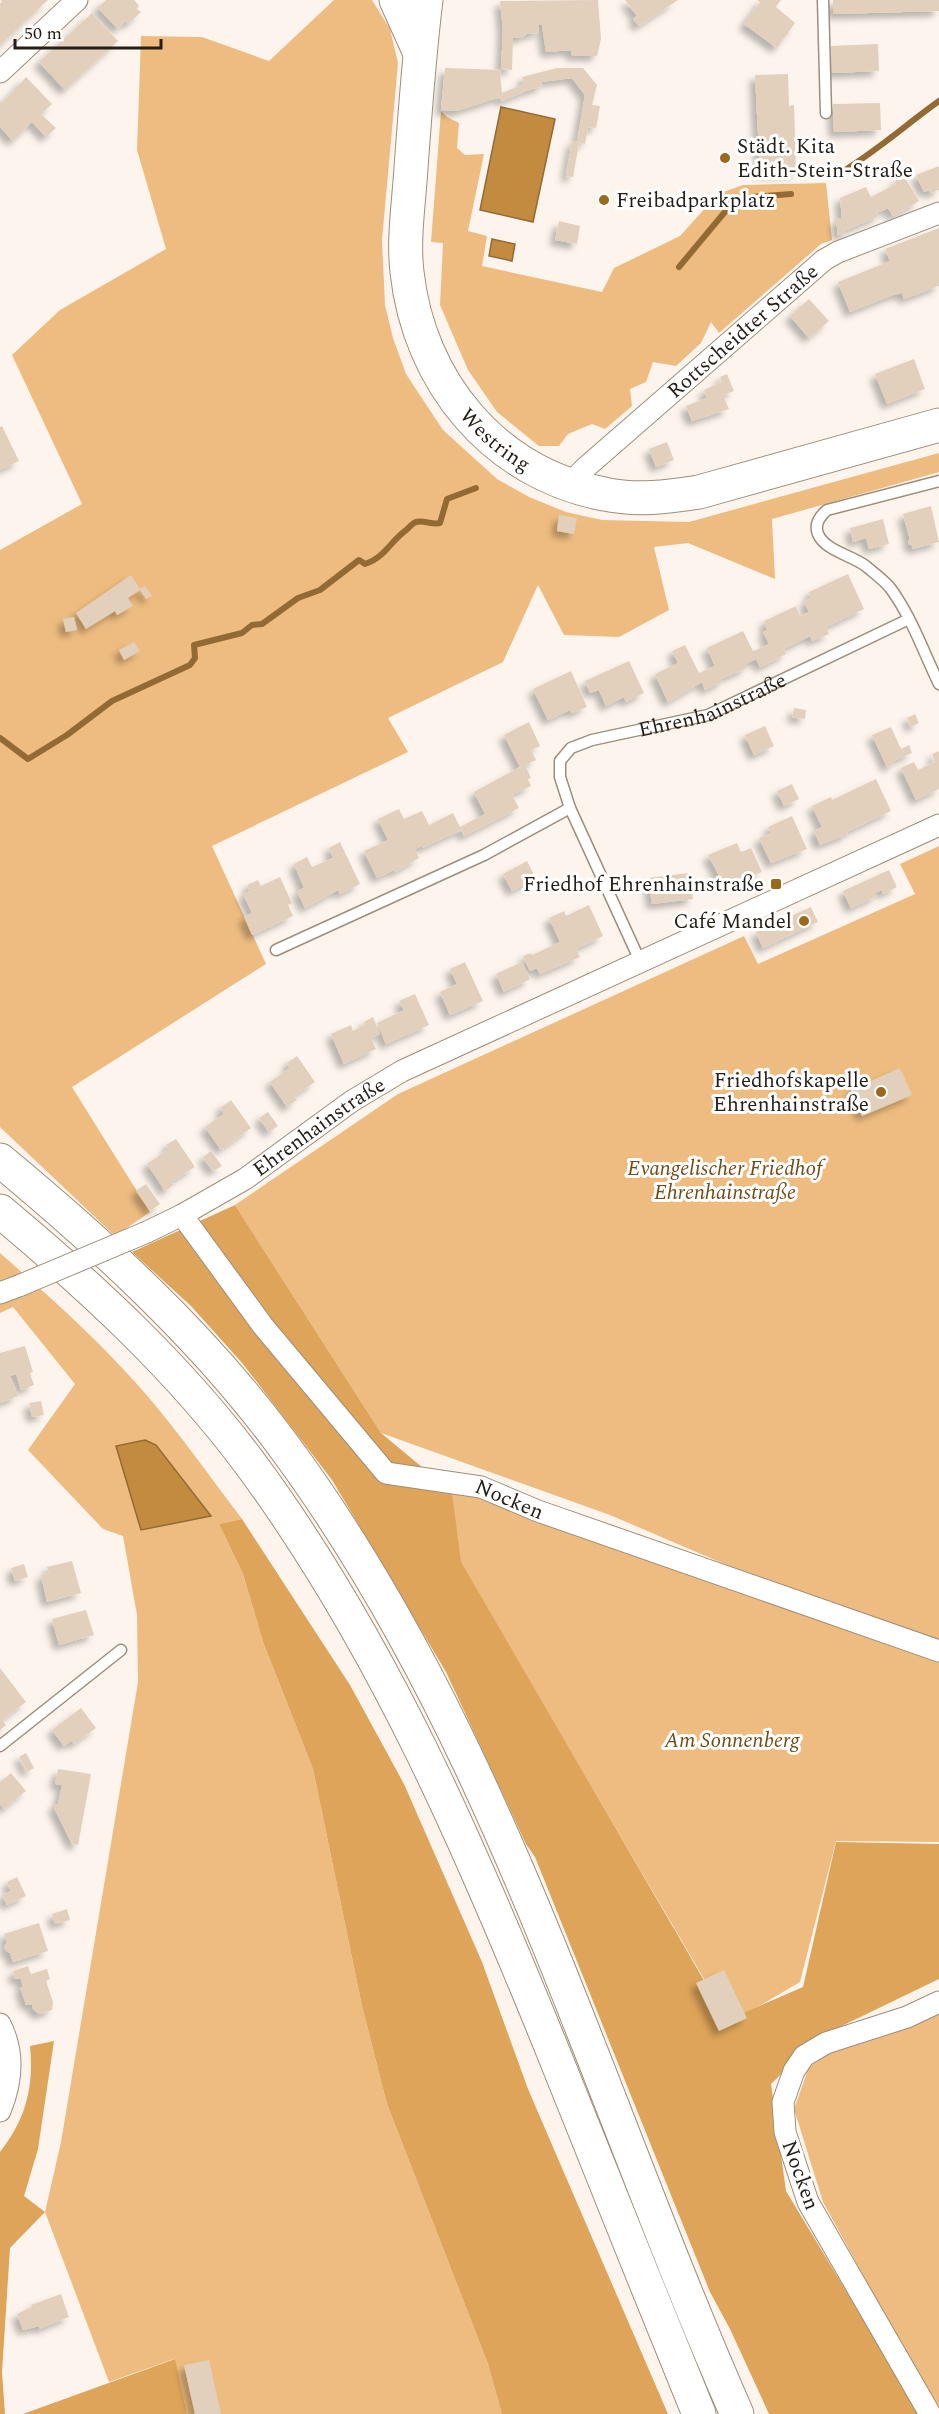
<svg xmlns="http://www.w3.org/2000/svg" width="939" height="2414" viewBox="0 0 939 2414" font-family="Spectral,serif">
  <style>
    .green { fill: #eebc80 }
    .forest { fill: #dea45a }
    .water { fill: #c38b40; stroke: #946a34; stroke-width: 1.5 }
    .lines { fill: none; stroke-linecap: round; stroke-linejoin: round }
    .stream { stroke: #946a34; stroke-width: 6 }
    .building { fill: #e2d0bc; filter: url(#shadow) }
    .service-casing { stroke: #9e8e7b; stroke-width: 13 }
    .minor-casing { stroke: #9e8e7b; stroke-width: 23 }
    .primary-casing { stroke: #9e8e7b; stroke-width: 35 }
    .motorway-casing { stroke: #9e8e7b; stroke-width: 35 }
    .service { stroke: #fff; stroke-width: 10 }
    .minor { stroke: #fff; stroke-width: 21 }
    .primary { stroke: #fff; stroke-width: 33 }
    .motorway { stroke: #fff; stroke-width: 33 }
    .minor-bridge-casing { stroke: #9e8e7b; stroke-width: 23; stroke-linecap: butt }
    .minor-bridge { stroke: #fff; stroke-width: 21 }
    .poi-dot { fill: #9b681e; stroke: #fff; stroke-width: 2 }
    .labels { text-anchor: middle; stroke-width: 6; stroke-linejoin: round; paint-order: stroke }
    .poi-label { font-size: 21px; fill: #251e17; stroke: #fff; text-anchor: end }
    .street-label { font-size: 21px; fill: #251e17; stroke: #fff }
    .park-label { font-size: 21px; font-style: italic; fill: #724b14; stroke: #fff }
  </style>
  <defs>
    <filter id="shadow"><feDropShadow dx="-5.5" dy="5.5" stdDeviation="3" flood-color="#0004"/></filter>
  </defs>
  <rect width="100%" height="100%" fill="#fdf5ed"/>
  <g class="green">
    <polygon points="334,0 372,0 390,29 398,63 382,240 385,305 393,338 406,374 443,430 497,479 529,497 566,512 602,520 689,522 939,453 939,472 772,519 775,579 688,543 654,547 669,610 619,637 564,635 538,585 503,662 388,718 408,752 212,846 266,964 72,1087 150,1212 115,1236 0,1127 0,550 82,504 12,355 60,310 166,249 137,150 141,36 202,37 269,61"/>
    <polygon points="441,111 447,117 459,123 457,148 465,155 484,154 468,231 487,236 482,266 602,292 614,268 680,236 718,194 743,185 826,183 832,240 821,244 719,333 711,322 701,343 676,366 653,362 646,382 630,389 632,406 605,429 592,424 568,434 559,446 539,446 497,412 468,370 440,305 443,243 431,242"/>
    <polygon points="939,846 939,1646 757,1578 610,1515 381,1433 235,1205 398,1094 744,936 758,964 915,894 900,864"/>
    <path d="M 0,1253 C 42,1290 85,1328 123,1369 C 167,1415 204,1469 242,1519 L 219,1524 L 243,1574 L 263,1642 L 313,1769 L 362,2006 L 387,2104 L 488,2364 L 502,2414 L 187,2414 L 174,2359 L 109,2382 L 45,2212 L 61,2142 L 138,1682 L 137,1615 L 123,1536 L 103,1529 L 28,1450 L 75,1384 L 13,1307 L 0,1313 Z"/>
    <polygon points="451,1487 939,1657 939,1842 836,1841 800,1982 730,2023 460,1563"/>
    <polygon points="939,2009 939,2414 823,2202 794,2109 809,2067 834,2050"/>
  </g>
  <g class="forest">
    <polygon points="235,1205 381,1433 452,1492 461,1562 727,2020 803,1987 836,1842 939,1844 939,1979 819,2037 771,2084 786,2191 920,2414 769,2414 730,2329 710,2292 535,1857 526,1844 446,1672 332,1480 243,1364 191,1306 132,1252"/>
    <polygon points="242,1519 350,1685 404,1784 482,1962 528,2089 668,2414 502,2414 488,2364 387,2104 362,2006 313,1769 263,1642 243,1574 219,1524"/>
    <path d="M 54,2041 L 38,2149 L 24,2196 L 45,2212 L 10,2248 L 2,2372 L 5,2414 L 0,2414 L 0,2152 C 26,2119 34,2087 30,2046 Z"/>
    <polygon points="175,2359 187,2414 23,2414"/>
  </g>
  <g class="water">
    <polygon points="501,107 555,119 533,222 480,210"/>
    <polygon points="492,239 515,244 512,261 489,256"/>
    <polygon points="145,1440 156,1445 211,1516 141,1530 116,1446"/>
  </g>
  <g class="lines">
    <g class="stream">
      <path d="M 835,176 C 872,155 904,126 939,101"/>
      <polyline points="752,197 791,194"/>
      <polyline points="679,267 729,207 735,204"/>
      <path d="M 0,738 L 28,759 L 67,735 L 112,701 L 190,665 L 195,658 L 194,645 L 242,633 L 252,625 L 262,624 L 298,598 L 320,590 L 359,560 L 365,564 C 384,558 390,542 405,531 C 409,528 412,523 416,522 C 424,520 432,525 440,523 L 447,499 L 476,488"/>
    </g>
  </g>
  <g class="building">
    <polygon points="1,0 48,0 0,45 0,4 2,2"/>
    <polygon points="106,0 134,0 139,6 137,9 141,12 128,24 126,21 118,29 98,8"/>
    <polygon points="598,0 601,39 597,56 571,55 571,50 546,52 542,25 538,25 539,33 527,34 521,38 513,38 512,70 503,69 500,72 502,93 524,84 522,77 557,68 583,68 597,85 592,105 600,106 596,128 588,127 585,144 579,143 573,177 566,176 572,141 577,142 585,95 572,78 541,82 543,86 526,91 502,101 500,97 457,111 441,110 445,68 501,70 503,29 500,1"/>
    <polygon points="625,0 678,0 639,26 633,19 637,16"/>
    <polygon points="757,0 781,0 776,7 795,23 777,48 744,24 760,2"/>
    <polygon points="833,0 939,0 939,11 833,14"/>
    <polygon points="92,13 118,41 65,90 39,62"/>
    <polygon points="878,44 879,71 832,73 831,46"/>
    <polygon points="788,74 789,106 794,105 796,173 760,173 755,75"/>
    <polygon points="26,77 52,104 41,114 56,128 46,137 32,122 13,141 0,127 0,101 2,103"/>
    <polygon points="880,103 881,130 834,132 833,104"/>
    <polygon points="939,166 939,190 931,193 929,190 924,192 916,175"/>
    <polygon points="904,176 919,201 893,216 888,208 877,213 879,216 846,230 846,234 838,235 836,219 842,218 840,198 866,187 871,197 896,184 894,182"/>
    <polygon points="559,221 580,226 577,244 555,240"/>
    <polygon points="939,228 939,286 904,299 902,293 893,295 850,312 838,282 890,261 885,249"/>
    <polygon points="809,299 829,321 809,338 790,316"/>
    <polygon points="914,359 925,389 887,404 875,374"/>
    <polygon points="727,374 734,391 723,395 729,409 692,421 686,406 707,398 704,390 722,382 720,377"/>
    <polygon points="2,426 19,461 0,470 0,427"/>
    <polygon points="667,442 674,460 656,467 649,449"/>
    <polygon points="931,506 939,542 913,549 911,544 909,545 908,540 910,540 903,514"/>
    <polygon points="559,515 577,518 574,534 557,531"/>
    <polygon points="883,519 889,544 869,549 866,538 853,542 850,528"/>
    <polygon points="848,574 864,609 826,627 829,634 812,641 810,636 784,649 786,654 769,663 760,667 756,659 745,664 747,668 721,679 723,682 715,685 705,690 702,682 668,702 655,674 678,663 672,651 685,645 699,673 715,666 707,648 743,631 753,651 761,648 769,644 763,632 767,630 764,621 796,606 800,616 809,612 804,602 811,598 809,592"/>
    <polygon points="131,575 140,589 145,586 152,596 146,599 140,590 128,598 133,606 117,615 115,611 86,629 76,613"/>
    <polygon points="74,617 77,630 66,632 63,619"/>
    <polygon points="134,642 140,651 124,660 119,650"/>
    <polygon points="629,661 644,693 626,702 624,697 606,706 599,690 590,693 585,681"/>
    <polygon points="571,671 587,707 572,713 570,710 548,720 533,689"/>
    <polygon points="794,708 806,710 805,719 792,717"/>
    <polygon points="915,714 919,723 911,727 907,718"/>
    <polygon points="529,722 540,746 531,750 536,760 525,765 531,778 528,779 531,786 512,795 519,808 464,836 461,830 422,848 422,846 415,849 419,858 395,872 394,870 377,878 364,851 388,840 378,819 399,809 404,819 422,811 429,825 453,813 460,827 485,814 474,792 520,767 504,735"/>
    <polygon points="765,726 774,746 754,755 745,735"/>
    <polygon points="891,727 901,749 909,745 912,753 893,761 894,764 887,767 872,735"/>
    <polygon points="939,751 939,789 916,800 901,768 914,762 918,770 935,762 932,754"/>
    <polygon points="876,779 891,811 847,832 848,834 820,845 814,831 822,827 812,806 831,797 832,800"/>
    <polygon points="792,784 799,799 784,806 777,791"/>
    <polygon points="792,816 807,849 771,863 759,838 771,833 768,827"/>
    <polygon points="340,842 360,884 340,894 338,890 305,908 297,891 304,888 294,864 307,857 312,867 333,858 329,848"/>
    <polygon points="737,843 741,852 751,848 762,872 752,876 750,873 724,885 708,855"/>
    <polygon points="527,861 536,879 512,891 503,874"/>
    <polygon points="889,870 897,887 883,894 882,890 875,893 877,896 851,908 843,891"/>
    <polygon points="689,873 693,899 652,904 648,878"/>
    <polygon points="280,877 292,903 288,905 293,916 252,935 244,917 252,913 243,894 250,891 247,885 258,880 261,886"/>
    <polygon points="589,905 603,936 576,949 580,957 540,974 537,968 530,971 523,956 531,953 532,955 560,942 549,918 564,911 566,916"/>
    <polygon points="811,907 818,922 763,948 756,932"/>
    <polygon points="465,962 483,1001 450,1015 440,992 457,984 450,969"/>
    <polygon points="522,962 530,979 504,992 496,974"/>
    <polygon points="415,994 429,1025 386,1044 377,1023 404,1010 399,1001"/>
    <polygon points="373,1017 380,1034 371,1038 376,1049 344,1064 331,1034 351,1025 353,1031 365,1025 364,1022"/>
    <polygon points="297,1056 315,1082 294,1096 297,1100 287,1107 270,1082 290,1068 287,1063"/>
    <polygon points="900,1068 912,1095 862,1116 851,1090"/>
    <polygon points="231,1100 251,1128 221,1150 205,1127 224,1114 220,1108"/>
    <polygon points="268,1112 278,1126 269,1132 259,1118"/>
    <polygon points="176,1139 195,1167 171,1182 173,1185 165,1191 147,1164 169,1149 166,1145"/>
    <polygon points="211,1151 222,1166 213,1171 203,1157"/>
    <polygon points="146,1184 160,1204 150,1211 136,1191"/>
    <polygon points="25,1346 33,1372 30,1373 34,1385 21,1390 16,1374 10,1376 18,1396 0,1403 0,1353"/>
    <polygon points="41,1401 44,1415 32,1417 29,1403"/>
    <polygon points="72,1561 81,1593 47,1602 41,1575 49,1573 47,1567"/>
    <polygon points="24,1564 28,1577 15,1581 11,1568"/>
    <polygon points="86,1610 94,1635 59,1645 52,1619"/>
    <polygon points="0,1668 26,1702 2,1720 6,1725 0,1730"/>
    <polygon points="81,1708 96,1728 74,1744 71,1741 64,1746 52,1730"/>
    <polygon points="26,1753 34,1768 27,1772 19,1757"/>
    <polygon points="58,1769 91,1774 78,1845 72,1844 54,1808 54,1804 58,1804 62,1785 55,1784"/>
    <polygon points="11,1773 26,1791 4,1809 0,1804 0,1782"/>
    <polygon points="17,1877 26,1896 7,1905 2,1895 11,1891 7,1882"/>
    <polygon points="67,1909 70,1920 55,1924 52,1914"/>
    <polygon points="39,1923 48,1951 13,1962 10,1953 6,1951 4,1947 7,1943 4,1934"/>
    <polygon points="28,1966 31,1974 47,1969 50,1979 46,1981 53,2002 52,2010 39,2014 33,2009 32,2004 26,2005 20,1987 23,1987 21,1979 15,1979 13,1971"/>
    <polygon points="724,1970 747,2018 719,2031 696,1983"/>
    <polygon points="61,2294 69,2317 39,2329 39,2326 23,2330 17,2314 32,2307 31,2305"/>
    <polygon points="209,2360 221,2414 195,2414 184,2365"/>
  </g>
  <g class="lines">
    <defs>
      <g id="service">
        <polyline points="823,0 826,113"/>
        <path d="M 939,481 L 827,510 C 820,516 814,524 818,534 C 825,551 854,556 867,567 C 875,574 885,581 891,589 C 912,618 924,653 939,684"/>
        <polyline points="276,950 484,855 570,808"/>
        <path id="s1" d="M 640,961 L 570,808 L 560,777 L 560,761 L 571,748 L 592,740 L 708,715 L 909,619"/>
        <polyline points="0,1746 121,1650"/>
      </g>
      <g id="minor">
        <polyline points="0,72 77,0"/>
        <path id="s2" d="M 569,485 L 584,469 L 824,260 L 838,252 L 939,213"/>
        <path id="s3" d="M 182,1215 L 263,1326 L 386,1473 L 481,1487 L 538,1511 L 939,1651"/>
        <path id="s4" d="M 147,1232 L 182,1215 L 245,1179 L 352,1101 L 402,1071 L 939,825"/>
        <polyline points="0,1293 21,1285"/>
        <path d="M 0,2024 C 15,2053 12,2082 0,2111"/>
        <polyline points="930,2414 808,2202 785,2132 783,2102 794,2071 804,2056 826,2043 907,2017 939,2002"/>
      </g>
      <g id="primary">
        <polyline points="396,0 419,51"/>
        <path id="s5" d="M 426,0 C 419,56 415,112 411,168 C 409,202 403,238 407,272 C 419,382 494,473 604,494 C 636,501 668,497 699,492 L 939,425"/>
      </g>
      <g id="motorway">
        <path d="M 0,1160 C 101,1244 198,1332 277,1437 C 496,1728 592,2085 737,2414"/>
        <path d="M 0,1211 C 91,1287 178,1367 249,1462 C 383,1643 472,1851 556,2059 C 603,2177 651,2296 699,2414"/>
      </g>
    </defs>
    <use href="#service" class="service-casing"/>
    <use href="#minor" class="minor-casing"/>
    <use href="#primary" class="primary-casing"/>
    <use href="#motorway" class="motorway-casing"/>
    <use href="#service" class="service"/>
    <use href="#minor" class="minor"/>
    <use href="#primary" class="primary"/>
    <use href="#motorway" class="motorway"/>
    <defs>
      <polyline id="minor-bridge" points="21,1285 147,1232"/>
    </defs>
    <use href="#minor-bridge" class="minor-bridge-casing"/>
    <use href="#minor-bridge" class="minor-bridge"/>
  </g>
  <g class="poi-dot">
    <circle cx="725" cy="158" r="6"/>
    <circle cx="604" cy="200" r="6"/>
    <rect x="770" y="878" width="12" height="12" rx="3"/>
    <circle cx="804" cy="921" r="6"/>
    <circle cx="881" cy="1092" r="6"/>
  </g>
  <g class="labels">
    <g class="poi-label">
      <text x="737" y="153" text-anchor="start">Städt. Kita<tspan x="737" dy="24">Edith-Stein-Straße</tspan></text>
      <text x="616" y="207" text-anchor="start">Freibadparkplatz</text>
      <text x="764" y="891">Friedhof Ehrenhainstraße</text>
      <text x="792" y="928">Café Mandel</text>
      <text x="869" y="1087">Friedhofskapelle<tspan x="869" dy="24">Ehrenhainstraße</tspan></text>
    </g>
    <g class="street-label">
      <text dy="7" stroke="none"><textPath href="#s2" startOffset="232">Rottscheidter Straße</textPath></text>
      <text dy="7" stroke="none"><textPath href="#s5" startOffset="468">Westring</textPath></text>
      <text dy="7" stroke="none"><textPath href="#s1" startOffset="382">Ehrenhainstraße</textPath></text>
      <text dy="7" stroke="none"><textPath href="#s4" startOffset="202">Ehrenhainstraße</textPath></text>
      <text dy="7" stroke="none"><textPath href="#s3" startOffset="456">Nocken</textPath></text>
      <text transform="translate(801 2175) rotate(70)" y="7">Nocken</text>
    </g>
    <g class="park-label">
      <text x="725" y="1175">Evangelischer Friedhof<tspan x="725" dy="24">Ehrenhainstraße</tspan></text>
      <text x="732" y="1747">Am Sonnenberg</text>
    </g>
  </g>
  <path d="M15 39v9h146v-9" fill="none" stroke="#251e17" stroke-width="3"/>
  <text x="24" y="39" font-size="18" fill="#251e17" stroke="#ffffff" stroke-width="4.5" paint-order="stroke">50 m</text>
</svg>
